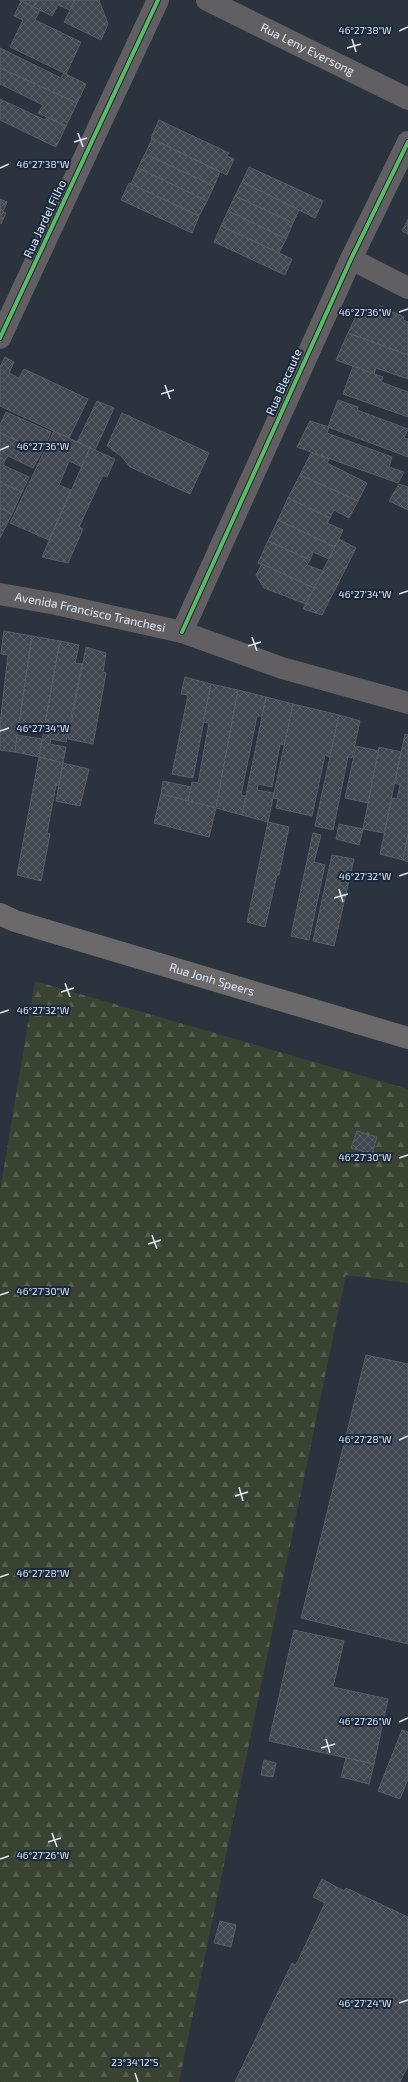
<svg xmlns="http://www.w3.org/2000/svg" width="408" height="2082" viewBox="0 0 408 2082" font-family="'Exo 2',sans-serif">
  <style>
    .forest { fill: url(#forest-firs) }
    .building { fill: url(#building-cross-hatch); stroke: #585e68 }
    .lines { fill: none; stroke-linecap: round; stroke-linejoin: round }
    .street { stroke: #615f61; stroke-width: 22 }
    .secondary { stroke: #6c696a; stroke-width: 22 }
    .cycleway-casing { stroke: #19283b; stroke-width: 6 }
    .cycleway { stroke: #5cba63; stroke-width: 4 }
    .ticks { fill: none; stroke: #e1ebf8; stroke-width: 1.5 }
    .labels { text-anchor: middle; stroke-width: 4; stroke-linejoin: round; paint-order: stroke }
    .street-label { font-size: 12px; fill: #e1ebf8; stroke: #19283b }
    .ticks-label { font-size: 10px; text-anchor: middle; fill: #e1ebf8; stroke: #19283b; stroke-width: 4; stroke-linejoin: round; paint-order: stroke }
  </style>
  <defs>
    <pattern id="forest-firs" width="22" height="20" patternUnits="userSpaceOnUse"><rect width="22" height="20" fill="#384331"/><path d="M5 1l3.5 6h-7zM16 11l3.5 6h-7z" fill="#545e50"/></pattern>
    <pattern id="building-cross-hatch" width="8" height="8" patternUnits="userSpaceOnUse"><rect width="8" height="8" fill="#404750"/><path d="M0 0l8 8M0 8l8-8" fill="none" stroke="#5b626a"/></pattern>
  </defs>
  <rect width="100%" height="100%" fill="#2b333e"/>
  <polygon class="forest" points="35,981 408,1089 408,1283 346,1275 179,2082 0,2082 0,1191"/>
  <g class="building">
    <polygon points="19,0 37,0 33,7"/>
    <polygon points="37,0 75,0 70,10 58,5 52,16 33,7"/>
    <polygon points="75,0 99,0 108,24 101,40 64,22"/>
    <polygon points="21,1 40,10 35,20 81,42 66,74 10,47 23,20 14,16"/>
    <polygon points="0,48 61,78 64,73 86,84 77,103 0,68"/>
    <polygon points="0,68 77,103 66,126 38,113 43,105 0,84"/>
    <polygon points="0,99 45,120 47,117 66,126 56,147 0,120"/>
    <polygon points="159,120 229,153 227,156 234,159 227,175 151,138"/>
    <polygon points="152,139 220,172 214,186 145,154"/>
    <polygon points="145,154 214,186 207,201 138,168"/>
    <polygon points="249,167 323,201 315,218 242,182"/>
    <polygon points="138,168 207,201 199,216 131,184"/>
    <polygon points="242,182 299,210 293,223 235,196"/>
    <polygon points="129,183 199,216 192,233 121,200"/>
    <polygon points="235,196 293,223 286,239 228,211"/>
    <polygon points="0,199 7,202 3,212 6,213 1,224"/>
    <polygon points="228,211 286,239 279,253 221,226"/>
    <polygon points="408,219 408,234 402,231"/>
    <polygon points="221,226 292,259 285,275 214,242"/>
    <polygon points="378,307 383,307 404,317 403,320 408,322 408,355 348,333 358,312"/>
    <polygon points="348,333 408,355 408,379 376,368 374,374 336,360"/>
    <polygon points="5,357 14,362 9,373 19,378 24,369 88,399 69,438 0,406 0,367"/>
    <polygon points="353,366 383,377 381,382 408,392 408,417 343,394"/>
    <polygon points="338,400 358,407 357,410 408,429 404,438 408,439 408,457 328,427"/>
    <polygon points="97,401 114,408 95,450 77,442"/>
    <polygon points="6,412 51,432 42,452 0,433 0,425"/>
    <polygon points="122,413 209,453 190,494 130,467 121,456 107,446"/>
    <polygon points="310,421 329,427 327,433 392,457 389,467 404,472 398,483 297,447"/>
    <polygon points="54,431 90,448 82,467 69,461 59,485 71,490 49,540 10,523"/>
    <polygon points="0,433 42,452 33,468 8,456 5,460 0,458"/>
    <polygon points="90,448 115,459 107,477 103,475 79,527 83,529 68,563 42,557"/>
    <polygon points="311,453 329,459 327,463 367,483 358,501 300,475"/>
    <polygon points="0,458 5,460 3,465 29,477 22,492 0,482"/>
    <polygon points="300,475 358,501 349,518 334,510 330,518 288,498"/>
    <polygon points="0,482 22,492 12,514 0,508"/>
    <polygon points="399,484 408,487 408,510 389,501"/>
    <polygon points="288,498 330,518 327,523 343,530 335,547 278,520"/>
    <polygon points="0,508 12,514 0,538"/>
    <polygon points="278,520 335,547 329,559 313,552 310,560 268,541"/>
    <polygon points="339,539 356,548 322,615 303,609"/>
    <polygon points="268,541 310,560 307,565 323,571 314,588 258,563"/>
    <polygon points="262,564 314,588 306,604 264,588 256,575"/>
    <polygon points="4,631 32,636 15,752 0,750 0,724 8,655 1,654"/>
    <polygon points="32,636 60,641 44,728 19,725"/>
    <polygon points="60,641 79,645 75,663 82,664 66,742 51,739 50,744 66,747 63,763 39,757"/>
    <polygon points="86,647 106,653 103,672 106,673 93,744 68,739"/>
    <polygon points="185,677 211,684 193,778 172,774 188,695 181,694"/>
    <polygon points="211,684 238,690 216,808 188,801 192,782 198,783 209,723 203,722"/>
    <polygon points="238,690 266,697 262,716 257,716 241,795 246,796 242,815 216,808"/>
    <polygon points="266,697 293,704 285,745 280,744 272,787 258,784 257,790 274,793 268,822 242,815"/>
    <polygon points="293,704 339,715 330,757 325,755 312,816 276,808 278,799 273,798"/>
    <polygon points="339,715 360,721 352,758 348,757 333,830 315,826"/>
    <polygon points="405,734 408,735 408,834 403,860 380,854 392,798 397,799 400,785 395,783"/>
    <polygon points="17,735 42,739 39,757 15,752"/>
    <polygon points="356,746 379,751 368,803 345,798"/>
    <polygon points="379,747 401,752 384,833 363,829"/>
    <polygon points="39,757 63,763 59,786 56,785 47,833 50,834 41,881 17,875"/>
    <polygon points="63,763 89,769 80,806 56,801"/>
    <polygon points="163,781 191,787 188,801 161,794"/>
    <polygon points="161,794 216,808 209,837 154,823"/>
    <polygon points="268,822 289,827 279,875 277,875 265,927 247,922"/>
    <polygon points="339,824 363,829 359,845 336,839"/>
    <polygon points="313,833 321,835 314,862 325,865 309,940 291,936"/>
    <polygon points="408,834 408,862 403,860"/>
    <polygon points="332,855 354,859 334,946 313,941"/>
    <polygon points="357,1131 377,1137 372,1154 351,1148"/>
    <polygon points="366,1355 408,1364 408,1644 301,1618"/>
    <polygon points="294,1630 344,1641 333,1687 388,1699 374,1764 269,1741"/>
    <polygon points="402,1730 408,1732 408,1779 400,1799 378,1791"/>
    <polygon points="346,1758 374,1764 369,1784 341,1777"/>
    <polygon points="264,1760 276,1763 273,1777 261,1775"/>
    <polygon points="322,1879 344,1891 346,1888 408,1917 408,2066 400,2082 235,2082 292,1963 296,1965 325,1903 313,1897"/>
    <polygon points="220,1921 236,1925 231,1947 214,1943"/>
  </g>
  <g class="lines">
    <g class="street">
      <path id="s1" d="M 207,0 L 408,99"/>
      <polyline points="351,259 408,288"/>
      <polyline points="0,338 158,0"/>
      <path id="s2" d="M 0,594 L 56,604 L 182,632 L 282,668 L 408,703"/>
      <polyline points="182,632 351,259 408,142"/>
    </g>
    <path class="secondary" id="s3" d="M 0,914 L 15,921 L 408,1038"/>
    <defs>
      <g id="cycleway">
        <polyline points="0,338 158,0"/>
        <polyline points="182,632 351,259 408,142"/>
      </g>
    </defs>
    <use href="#cycleway" class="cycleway-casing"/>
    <use href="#cycleway" class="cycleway"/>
  </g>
  <path class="ticks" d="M 399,31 L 408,27M 352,39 L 356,52M 347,48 L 361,44M 78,133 L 83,147M 74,142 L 87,138M 0,168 L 9,164M 399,312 L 408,309M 165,385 L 170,399M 161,394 L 174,390M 0,450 L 9,446M 399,594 L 408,591M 252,637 L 257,651M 248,646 L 261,642M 0,731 L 9,728M 399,876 L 408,873M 339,889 L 343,902M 334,898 L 348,894M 65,983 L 70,997M 61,992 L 74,988M 0,1013 L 9,1010M 399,1158 L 408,1155M 152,1235 L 157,1249M 148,1244 L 161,1240M 0,1295 L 9,1292M 399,1440 L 408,1436M 239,1487 L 243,1501M 235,1496 L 248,1492M 0,1577 L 9,1574M 399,1722 L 408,1718M 326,1739 L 330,1753M 321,1748 L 335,1744M 52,1833 L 57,1847M 48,1842 L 61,1838M 0,1859 L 9,1856M 399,2003 L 408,2000M 135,2073 L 138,2082"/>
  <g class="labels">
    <g class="street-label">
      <text dy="4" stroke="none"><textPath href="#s1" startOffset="112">Rua Leny Eversong</textPath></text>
      <text transform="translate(45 219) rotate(-65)" y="4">Rua Jardel Filho</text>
      <text transform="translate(284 382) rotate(-66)" y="4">Rua Blecaute</text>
      <text dy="4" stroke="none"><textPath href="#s2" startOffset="92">Avenida Francisco Tranchesi</textPath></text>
      <text dy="4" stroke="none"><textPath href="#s3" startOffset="222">Rua Jonh Speers</textPath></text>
    </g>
  </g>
  <g class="ticks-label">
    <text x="365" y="34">46°27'38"W</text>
    <text x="43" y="168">46°27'38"W</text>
    <text x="365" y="316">46°27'36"W</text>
    <text x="43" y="450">46°27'36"W</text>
    <text x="365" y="598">46°27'34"W</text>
    <text x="43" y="732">46°27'34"W</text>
    <text x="365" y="880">46°27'32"W</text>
    <text x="43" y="1014">46°27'32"W</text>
    <text x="365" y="1161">46°27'30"W</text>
    <text x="43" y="1295">46°27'30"W</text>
    <text x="365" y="1443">46°27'28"W</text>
    <text x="43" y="1577">46°27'28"W</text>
    <text x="365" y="1725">46°27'26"W</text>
    <text x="43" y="1859">46°27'26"W</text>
    <text x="365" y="2007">46°27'24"W</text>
    <text x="135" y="2066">23°34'12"S</text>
  </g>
</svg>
